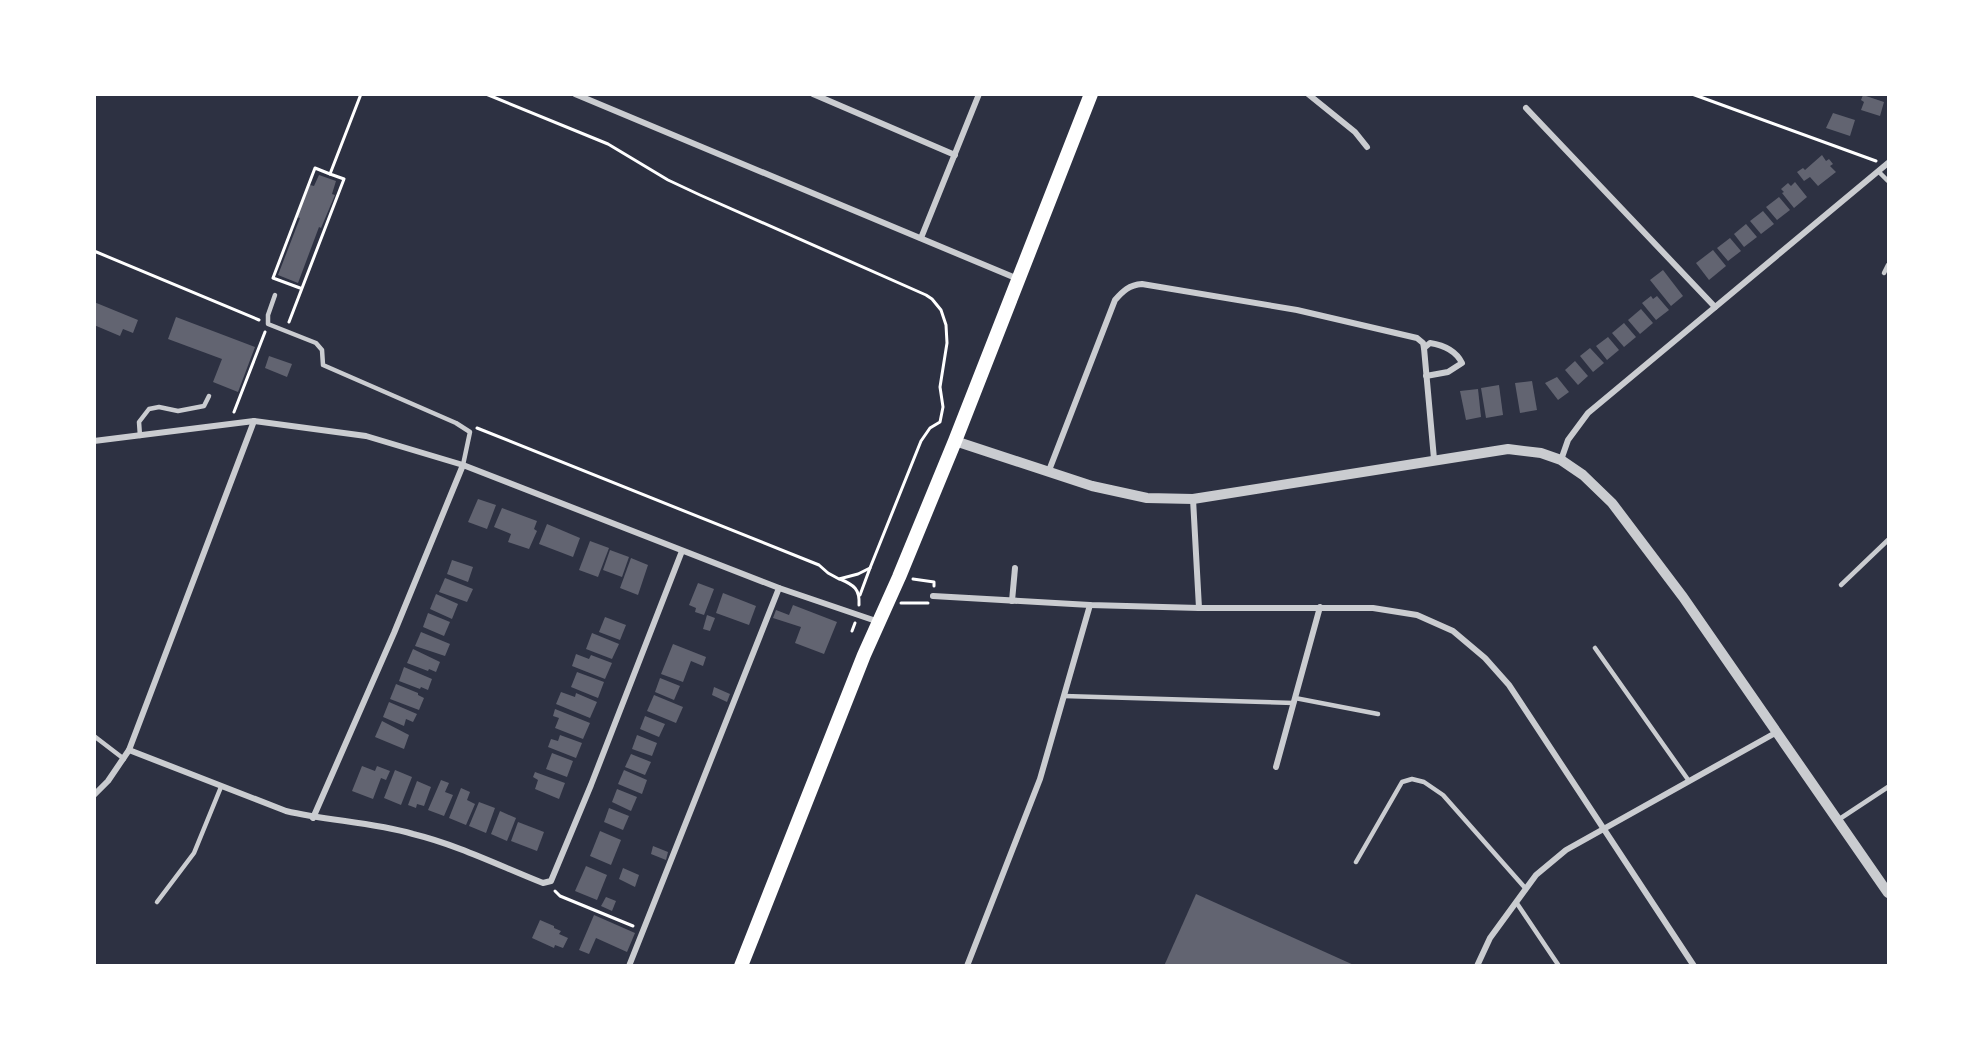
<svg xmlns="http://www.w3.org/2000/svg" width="1983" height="1060" viewBox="0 0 1983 1060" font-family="Montserrat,sans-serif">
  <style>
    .building { fill: #626471 }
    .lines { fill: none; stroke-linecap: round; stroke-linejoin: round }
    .path { stroke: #fff; stroke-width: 3 }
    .service { stroke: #caccd0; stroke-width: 4.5 }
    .minor { stroke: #caccd0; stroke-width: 6 }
    .tertiary { stroke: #caccd0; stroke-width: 10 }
    .primary { stroke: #fff; stroke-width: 14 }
  </style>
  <rect width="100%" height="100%" fill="#2d3142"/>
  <g class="building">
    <polygon points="1863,95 1884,102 1880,116 1861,110 1864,102 1861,100"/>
    <polygon points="1833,113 1855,120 1850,136 1826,128"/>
    <polygon points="1822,155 1826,161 1829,159 1833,164 1830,166 1836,172 1818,186 1810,177 1804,181 1797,172 1803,168 1805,170"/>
    <polygon points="319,175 336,181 332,194 335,195 321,228 319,227 298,283 278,275 300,218 296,217 310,185 314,186"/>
    <polygon points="1795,182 1807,197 1794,208 1782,193 1784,192 1781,189 1788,183 1791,186"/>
    <polygon points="1779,197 1790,210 1777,220 1766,207"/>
    <polygon points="1763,211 1774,224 1761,234 1750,221"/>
    <polygon points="1746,224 1757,237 1744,247 1734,234"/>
    <polygon points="1730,238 1741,251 1728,261 1717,248"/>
    <polygon points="1713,250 1726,266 1709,280 1696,263"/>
    <polygon points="1663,270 1683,296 1671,306 1650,280"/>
    <polygon points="1651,296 1653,299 1657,296 1669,310 1656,320 1642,303"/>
    <polygon points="94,302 138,320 133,333 123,329 120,336 94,325"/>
    <polygon points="1641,309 1653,323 1640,334 1628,320"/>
    <polygon points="176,317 255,347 238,392 213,382 222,359 168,339"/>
    <polygon points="1624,323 1636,337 1624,347 1612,333"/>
    <polygon points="1608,337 1619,350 1607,360 1596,346"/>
    <polygon points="1590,348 1604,363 1593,372 1580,356"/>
    <polygon points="269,356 292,364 287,377 265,368"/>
    <polygon points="1575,361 1588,376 1578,385 1565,370"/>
    <polygon points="1557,377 1569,392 1558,400 1545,383"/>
    <polygon points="1532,381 1537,410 1520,413 1515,383"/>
    <polygon points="1499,385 1503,415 1486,418 1481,388"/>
    <polygon points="1478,389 1481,417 1466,420 1460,391"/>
    <polygon points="478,499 496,505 487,529 468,522"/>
    <polygon points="502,508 537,521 534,529 537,531 529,549 508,542 511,534 494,527"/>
    <polygon points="547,524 580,538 573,557 539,544"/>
    <polygon points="590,541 609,548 598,577 579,570"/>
    <polygon points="610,550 629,557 622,577 603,570"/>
    <polygon points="631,558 648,565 638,595 620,588"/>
    <polygon points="452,560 473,567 468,582 447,574"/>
    <polygon points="445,578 473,589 467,602 439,592"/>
    <polygon points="698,583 714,589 704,615 695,612 696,608 689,605"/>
    <polygon points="723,593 756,606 749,625 716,613"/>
    <polygon points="436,594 458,604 452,619 430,609"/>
    <polygon points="793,605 837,622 824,654 795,643 801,627 773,618 776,610 789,615"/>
    <polygon points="428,613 450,622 444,636 423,627"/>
    <polygon points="707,615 715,618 710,631 703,629"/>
    <polygon points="605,617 626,625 620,640 599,632"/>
    <polygon points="421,632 450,644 445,656 415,646"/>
    <polygon points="592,633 619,644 612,659 586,649"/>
    <polygon points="673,644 706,657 703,666 691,661 683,682 661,674"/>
    <polygon points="413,649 440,662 436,672 429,669 428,671 407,663"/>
    <polygon points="576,654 589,659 591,655 612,663 605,679 572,666"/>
    <polygon points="404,667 432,679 428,690 421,687 420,689 399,681"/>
    <polygon points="577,672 604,682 598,698 571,687"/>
    <polygon points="660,678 680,686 674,700 655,692"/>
    <polygon points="396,684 418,693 418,695 424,698 419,710 390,699"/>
    <polygon points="714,687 730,694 727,702 712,695"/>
    <polygon points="561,692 575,697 576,693 597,702 590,718 556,704"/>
    <polygon points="654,695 683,707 676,723 647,711"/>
    <polygon points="389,702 417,714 413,722 406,719 404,726 383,717"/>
    <polygon points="555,709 590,723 583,739 555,728 559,718 553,716"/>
    <polygon points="645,716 665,724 659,737 640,729"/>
    <polygon points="382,721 409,735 404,749 375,737"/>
    <polygon points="560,735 582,743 576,758 548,747 551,739 558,741"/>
    <polygon points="637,735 657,743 652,756 632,749"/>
    <polygon points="552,753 573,761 567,777 546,769"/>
    <polygon points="631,754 651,762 645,775 625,767"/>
    <polygon points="362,766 375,771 377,766 390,771 386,780 381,778 373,799 352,791"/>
    <polygon points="395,770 412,777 401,805 384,798"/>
    <polygon points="624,770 647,780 642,794 618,784"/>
    <polygon points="535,772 565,783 559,799 535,789 538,780 533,777"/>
    <polygon points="441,780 449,783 445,792 453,795 444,816 428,810"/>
    <polygon points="417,781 431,787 424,806 417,804 416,808 408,805"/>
    <polygon points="461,788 470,792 467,800 475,804 466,825 449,818"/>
    <polygon points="617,789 637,797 631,811 612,802"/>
    <polygon points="479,802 495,808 486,833 469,826"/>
    <polygon points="609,808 629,816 623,830 604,822"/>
    <polygon points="500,811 516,818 507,841 491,834"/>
    <polygon points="518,822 544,832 537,851 511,841"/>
    <polygon points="600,831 621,840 611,865 590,856"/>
    <polygon points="653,846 668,852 666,860 651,854"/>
    <polygon points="586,866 607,875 597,900 575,891"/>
    <polygon points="623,868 639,875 635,887 619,879"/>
    <polygon points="1196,894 1356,966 1164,966"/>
    <polygon points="606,897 616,901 612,911 601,906"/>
    <polygon points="594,915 635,933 627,952 596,938 589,954 579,950"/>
    <polygon points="540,920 554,926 554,928 561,931 559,934 568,938 563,948 555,945 554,948 532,938"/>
  </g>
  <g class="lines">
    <g class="path">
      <polyline points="1692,94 1876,161"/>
      <polyline points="94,251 259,320"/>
      <polyline points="300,288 273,278 315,168 330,174"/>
      <polyline points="289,322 344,179 330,174 361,94"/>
      <polyline points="234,412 265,332"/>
      <polyline points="477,428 819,565 828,573 839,579 858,574 870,568 921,441 930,428 940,422 943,407 940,387 947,343 946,325 941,310 932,299 926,295 700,195 668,180 608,144 486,94"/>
      <path d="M 840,579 C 854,585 860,589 859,605"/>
      <polyline points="913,579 934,582 934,586"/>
      <polyline points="860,595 870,568"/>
      <polyline points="901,603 928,603"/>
      <polyline points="852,631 855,623"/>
      <polyline points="555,891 560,896 633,926"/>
    </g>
    <g class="service">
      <polyline points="1879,172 1888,181"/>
      <polyline points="1884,273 1888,265"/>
      <polyline points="275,295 268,315 268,324 316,343 322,350 323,365 456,423 470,432 463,465"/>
      <polyline points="140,436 139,422 149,409 159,407 178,411 204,406 209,396"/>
      <polyline points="1841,585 1888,540"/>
      <polyline points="1595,648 1689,781"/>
      <polyline points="1064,696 1294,703"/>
      <polyline points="1295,698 1378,714"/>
      <polyline points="94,736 124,759"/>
      <polyline points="1838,820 1888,787"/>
      <polyline points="1356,862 1402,782 1412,779 1424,782 1443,795 1526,889"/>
      <polyline points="157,902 194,853 221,787"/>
      <polyline points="1516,902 1559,966"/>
    </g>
    <g class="minor">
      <polyline points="575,94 1018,279"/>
      <polyline points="813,94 955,155"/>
      <polyline points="1308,94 1355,132 1367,147"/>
      <polyline points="1526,108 1715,307"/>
      <polyline points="921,238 979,94"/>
      <path d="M 1424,348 L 1430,343 C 1443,345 1456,351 1462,363 L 1448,372 L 1426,376"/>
      <polyline points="94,441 254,421 366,436 463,465 779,588 879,622"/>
      <polyline points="1561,460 1568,440 1588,413 1888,163"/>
      <path d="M 1048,473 L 1115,300 C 1123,291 1129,285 1142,284 L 1297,310 L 1417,338 L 1423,343 L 1424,348 L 1434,459"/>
      <polyline points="1193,499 1199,608"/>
      <polyline points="933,596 1090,605 1199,608 1373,608 1417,615 1453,631 1485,658 1509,685 1694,966"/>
      <polyline points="1012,601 1015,568"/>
      <path d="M 129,750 L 286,811 C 328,821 372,822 413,834 C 458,845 500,866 543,883 L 551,881 L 591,785 L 682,551"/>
      <polyline points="1276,767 1320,607"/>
      <polyline points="94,795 108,781 129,750 254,421"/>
      <polyline points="313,818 394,633 463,465"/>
      <polyline points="629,966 779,588"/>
      <polyline points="967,966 1040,779 1090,605"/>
      <polyline points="1477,966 1490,938 1536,875 1566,850 1777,732"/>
    </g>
    <polyline class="tertiary" points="955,441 1092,486 1147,498 1193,499 1508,449 1541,453 1561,460 1583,475 1612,503 1683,597 1888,893"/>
    <polyline class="primary" points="741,966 864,655 899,577 955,441 1091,94"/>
  </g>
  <rect width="1983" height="1060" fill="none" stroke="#ffffff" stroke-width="192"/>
</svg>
